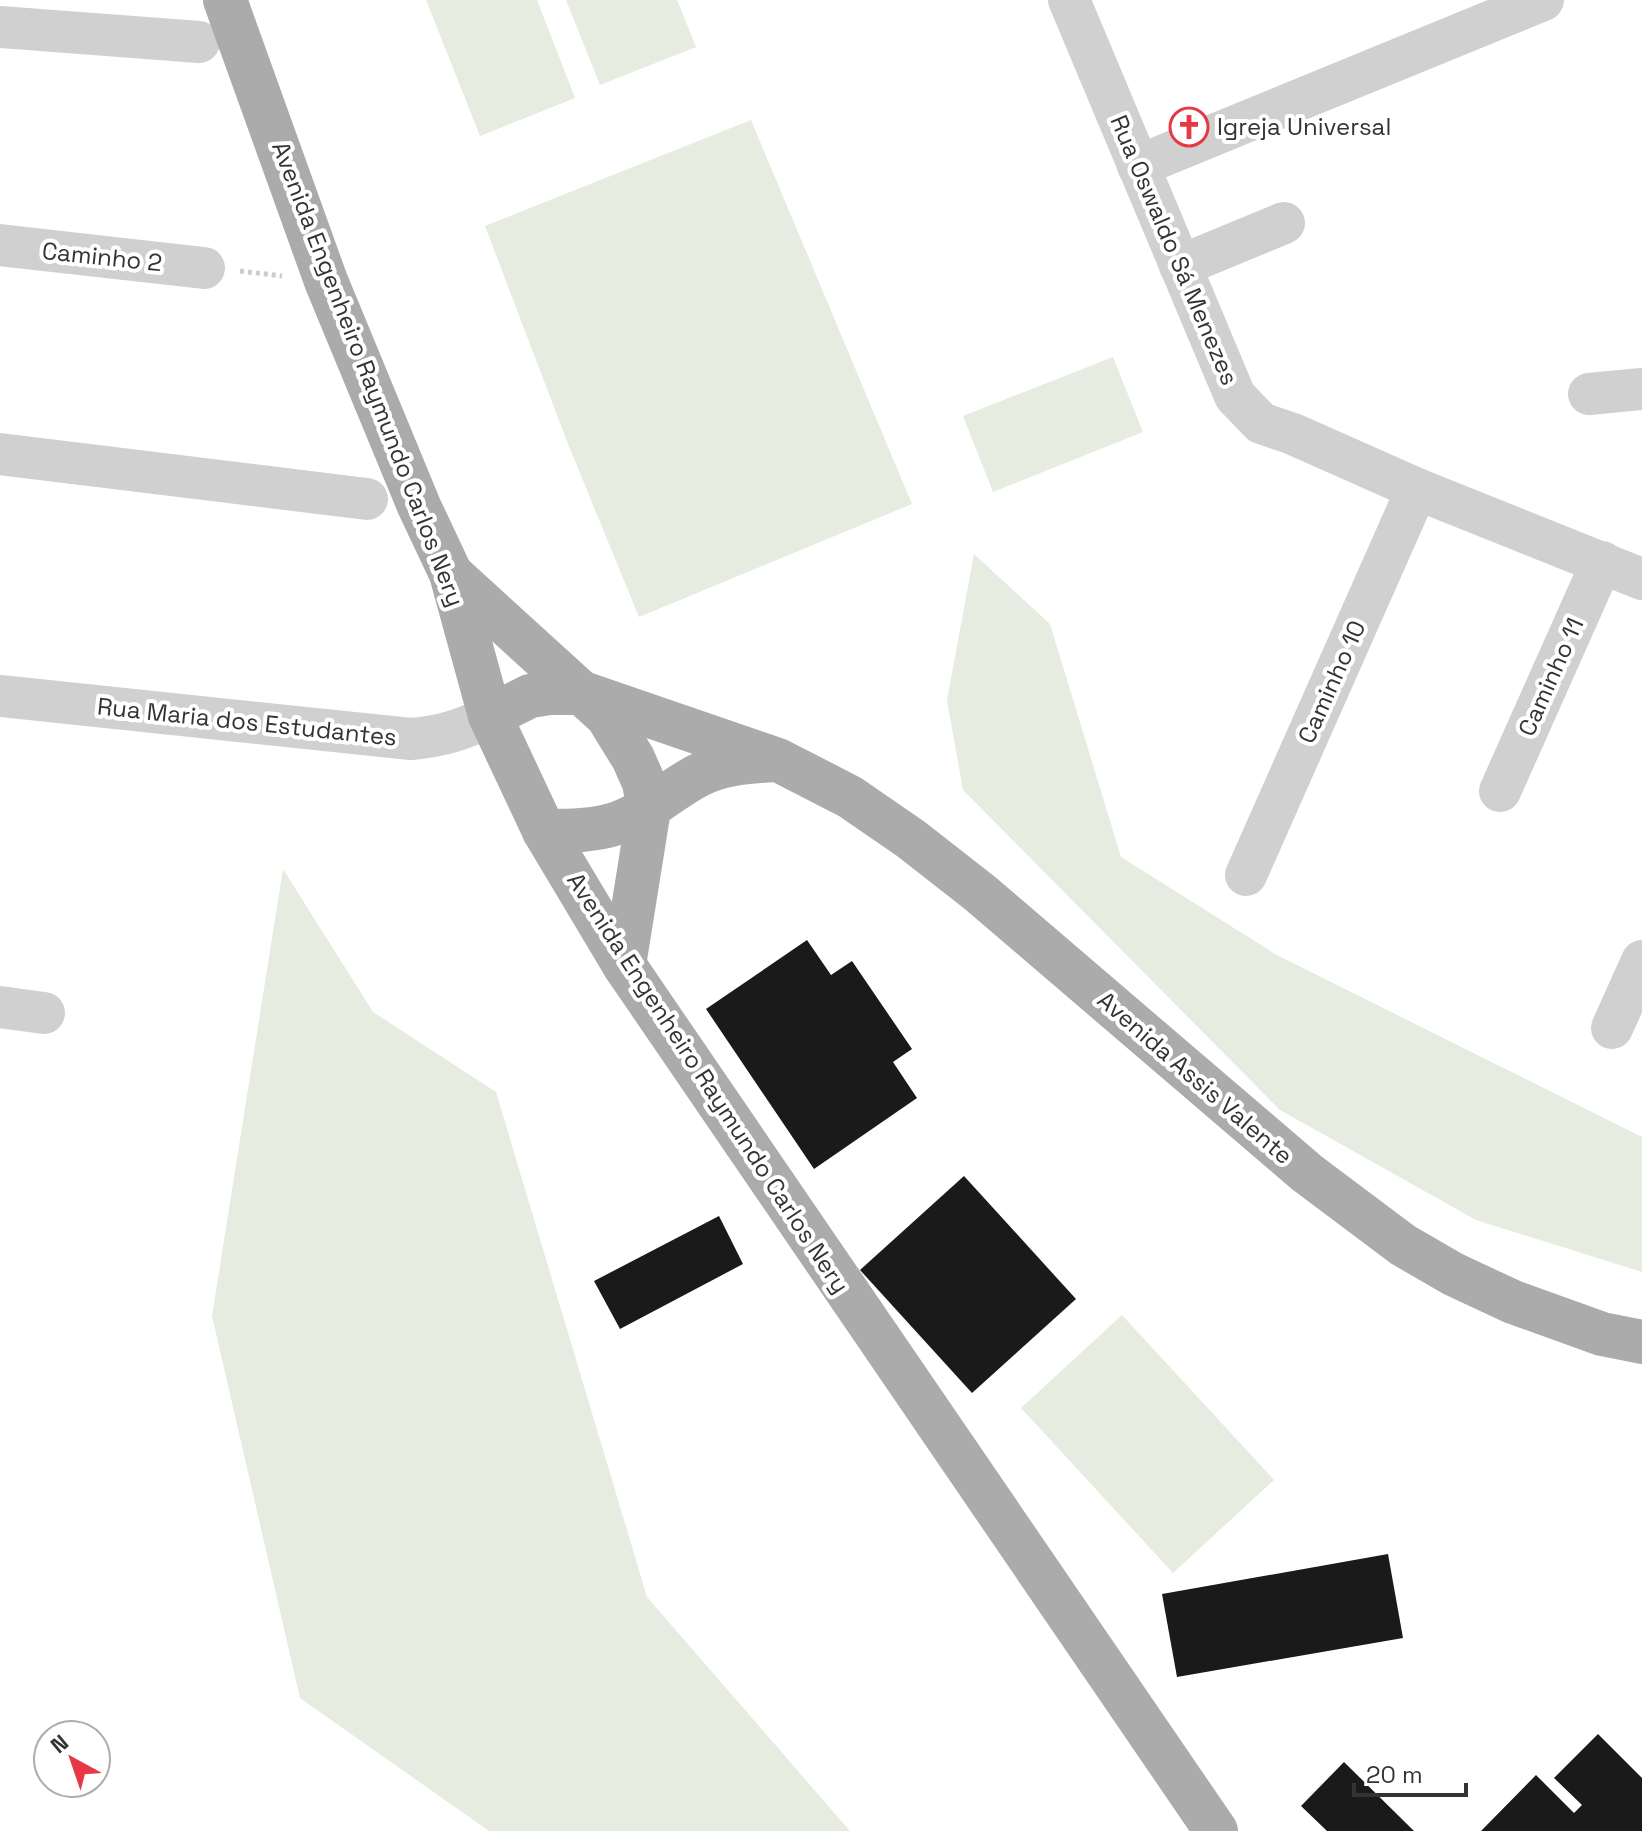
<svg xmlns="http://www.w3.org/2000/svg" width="1642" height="1831" viewBox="0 0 1642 1831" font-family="'Space Grotesk',sans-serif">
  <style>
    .green { fill: #e6ecdf }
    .building { fill: #1a1a1a }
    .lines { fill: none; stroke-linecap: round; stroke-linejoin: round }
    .path { stroke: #cdcdcd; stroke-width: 5; stroke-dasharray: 4 4; stroke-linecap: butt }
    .minor { stroke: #d0d0d0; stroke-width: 42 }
    .major { stroke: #ababab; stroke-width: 44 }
    .labels { text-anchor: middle; stroke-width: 8; stroke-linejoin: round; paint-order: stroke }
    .poi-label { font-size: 24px; fill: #333; stroke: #fff; text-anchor: start }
    .street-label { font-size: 24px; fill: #333; stroke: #fff }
  </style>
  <rect width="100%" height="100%" fill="#fff"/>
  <g class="green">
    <polygon points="426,0 537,0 575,98 480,136"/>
    <polygon points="566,0 677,0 696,47 600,85"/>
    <polygon points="751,120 912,504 639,617 568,444 485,226"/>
    <polygon points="1113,357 1143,432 993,492 963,416"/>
    <polygon points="974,554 1050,624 1121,857 1275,954 1642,1137 1642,1272 1476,1220 1280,1110 963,790 947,700"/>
    <polygon points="283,869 373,1012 496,1092 647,1597 850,1831 489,1831 300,1698 212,1316"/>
    <polygon points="1122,1315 1274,1480 1173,1573 1021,1408"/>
  </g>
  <g class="building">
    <polygon points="807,940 831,975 852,961 912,1049 893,1062 917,1098 814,1169 706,1009"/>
    <polygon points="964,1176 1076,1299 972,1393 860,1270"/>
    <polygon points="719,1216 743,1264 620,1329 594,1281"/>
    <polygon points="1388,1554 1403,1638 1177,1677 1162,1594"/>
    <polygon points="1598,1734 1642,1778 1642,1831 1481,1831 1536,1775 1574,1813 1582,1805 1554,1778"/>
    <polygon points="1344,1762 1414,1831 1327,1831 1301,1806"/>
  </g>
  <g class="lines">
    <polyline class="path" points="240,271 282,276"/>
    <g class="minor">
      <polyline points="1069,0 1235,396 1261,423 1293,434 1417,489 1642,579"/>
      <polyline points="0,27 199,42"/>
      <polyline points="1138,166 1543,0"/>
      <polyline points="0,245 204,268"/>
      <polyline points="1180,266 1284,223"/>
      <polyline points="1589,394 1642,389"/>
      <polyline points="0,454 367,499"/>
      <path d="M 0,696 L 411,739 C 443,736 462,730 490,716"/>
      <polyline points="1500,791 1602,562"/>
      <polyline points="1246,875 1417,489"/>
      <polyline points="0,1007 44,1013"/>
      <polyline points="1612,1028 1642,961"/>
    </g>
    <g class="major">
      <polyline points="225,0 326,281 419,506 451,574 490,716 544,831 624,965 1216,1831"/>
      <polyline points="451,574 607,716 633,758 644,783 649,809 624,965"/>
      <polyline points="490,716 530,696 550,693 583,693 778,760 850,797 911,839 980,893 1307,1173 1403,1245 1453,1274 1513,1302 1602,1334 1642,1342"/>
      <path d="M 544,831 C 569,831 594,831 618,823 C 649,812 671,789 699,775 C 723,763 748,762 773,760"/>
    </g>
  </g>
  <defs>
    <symbol id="church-ring" viewBox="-11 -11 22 22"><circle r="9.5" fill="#fff" stroke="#e63946" stroke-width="1.5"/><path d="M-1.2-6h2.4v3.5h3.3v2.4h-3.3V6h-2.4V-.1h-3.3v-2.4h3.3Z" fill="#e63946"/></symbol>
  </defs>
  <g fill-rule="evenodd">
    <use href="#church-ring" x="1167" y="105" width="44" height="44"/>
  </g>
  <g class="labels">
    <g class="poi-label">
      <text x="1217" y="135">Igreja Universal</text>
    </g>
    <g class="street-label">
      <text transform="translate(1174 250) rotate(67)" y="8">Rua Oswaldo Sá Menezes</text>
      <text transform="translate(102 257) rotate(6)" y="8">Caminho 2</text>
      <text transform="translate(368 374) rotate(69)" y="8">Avenida Engenheiro Raymundo Carlos Nery</text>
      <text transform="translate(1551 677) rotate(-66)" y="8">Caminho 11</text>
      <text transform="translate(1332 682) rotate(-66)" y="8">Caminho 10</text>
      <text transform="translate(247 722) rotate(6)" y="8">Rua Maria dos Estudantes</text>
      <text transform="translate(1195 1078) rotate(41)" y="8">Avenida Assis Valente</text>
      <text transform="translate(708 1083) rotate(57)" y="8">Avenida Engenheiro Raymundo Carlos Nery</text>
    </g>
  </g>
  <g transform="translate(72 1759) rotate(320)"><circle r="38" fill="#ffffff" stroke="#adadad" stroke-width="2"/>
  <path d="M0-6L14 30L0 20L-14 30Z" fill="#e63946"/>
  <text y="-12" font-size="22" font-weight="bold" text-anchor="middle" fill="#333333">N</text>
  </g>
  <path d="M1354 1783v12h112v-12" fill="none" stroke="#333333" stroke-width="4"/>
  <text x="1366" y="1783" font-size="24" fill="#333333" stroke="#ffffff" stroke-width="6" paint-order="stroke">20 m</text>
</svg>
